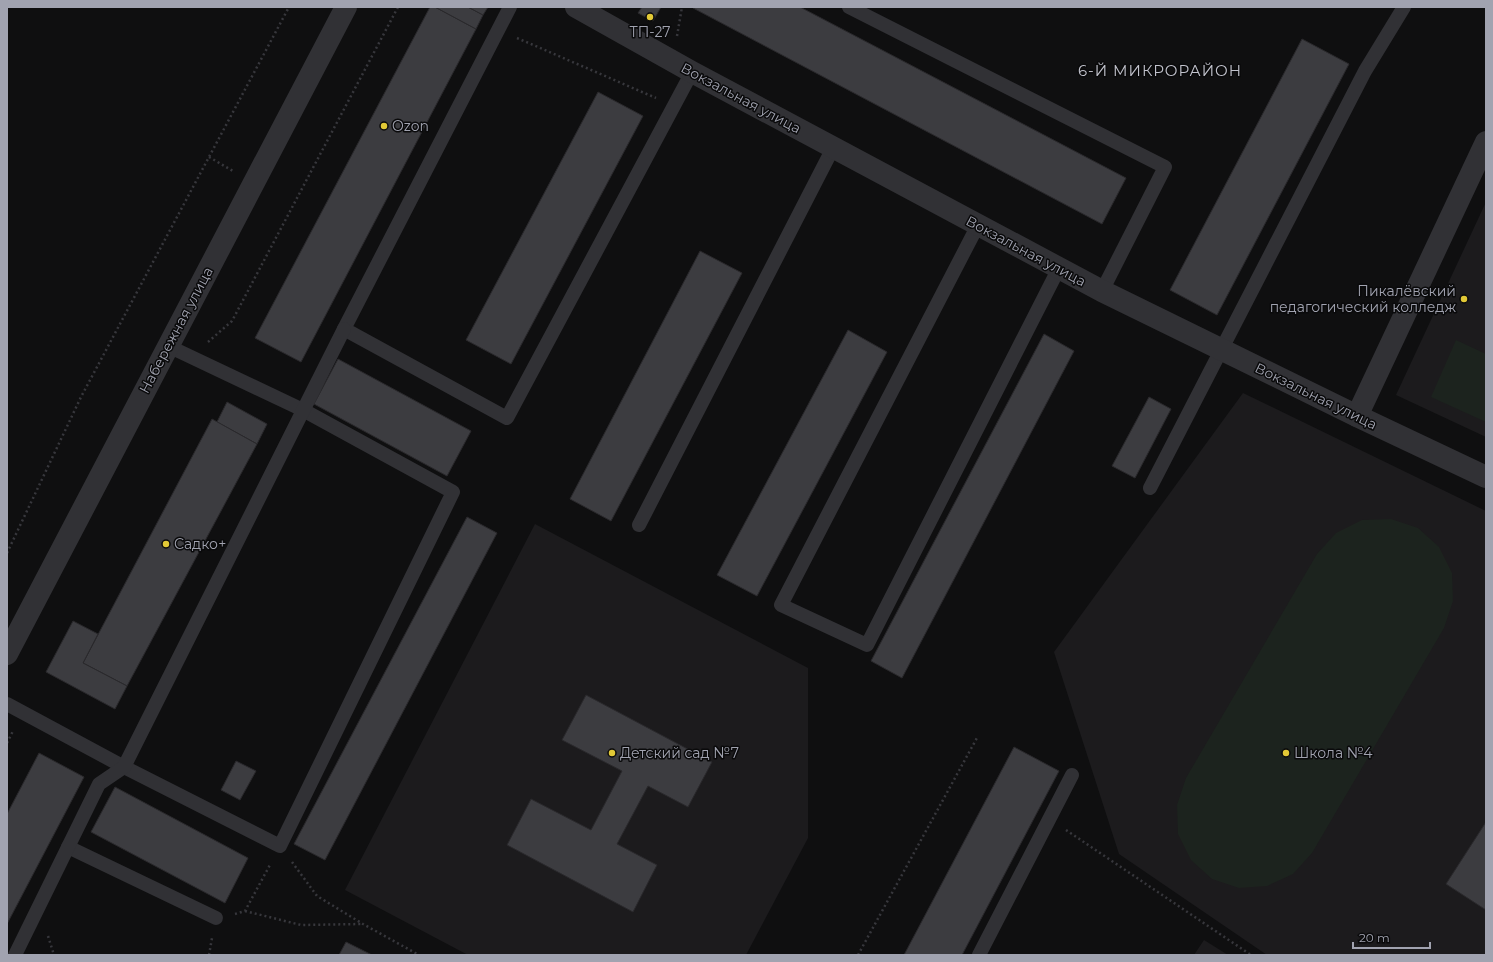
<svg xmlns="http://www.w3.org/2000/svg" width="1493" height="962" viewBox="0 0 1493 962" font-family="Montserrat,sans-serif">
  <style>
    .built { fill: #1c1b1d }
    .green { fill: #1c231e }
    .building { fill: #3c3c40; stroke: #2a292c }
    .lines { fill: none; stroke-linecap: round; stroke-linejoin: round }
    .path { stroke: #37373c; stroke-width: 2.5; stroke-dasharray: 2 3; stroke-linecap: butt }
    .service { stroke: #313135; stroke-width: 14 }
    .minor { stroke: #313135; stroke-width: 22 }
    .poi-dot { fill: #e2c936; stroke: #0a0a0b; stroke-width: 1.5 }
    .labels { text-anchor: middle; stroke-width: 3; stroke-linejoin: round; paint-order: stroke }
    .poi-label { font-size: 14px; fill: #a1a3b0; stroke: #0a0a0b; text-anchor: start }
    .street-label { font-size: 14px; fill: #a1a3b0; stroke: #0a0a0b }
    .neighbourhood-label { font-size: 15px; letter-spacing: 1px; fill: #c2c3cd; stroke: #0a0a0b }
  </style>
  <rect width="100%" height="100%" fill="#0f0f10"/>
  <g class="built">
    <polygon points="1486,202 1486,437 1396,395"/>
    <polygon points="1243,393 1486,511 1486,955 1267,955 1119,854 1054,652"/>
    <polygon points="535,524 808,668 808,838 746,955 468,955 345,890"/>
    <polygon points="1204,940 1228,955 1194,955"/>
  </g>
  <g class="green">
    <polygon points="1456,340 1486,354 1486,422 1431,397"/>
    <polygon points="1391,519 1418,528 1439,547 1452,573 1453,601 1444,628 1312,853 1293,874 1267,886 1239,888 1212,879 1191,860 1178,834 1177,805 1186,778 1317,554 1336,533 1362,520"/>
  </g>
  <g class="building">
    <polygon points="430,7 435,7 476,29 301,362 255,338"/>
    <polygon points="435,7 468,7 483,15 476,29"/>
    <polygon points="468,7 488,7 483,15"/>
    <polygon points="642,7 661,7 653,21 638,13"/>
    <polygon points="694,7 800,7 1126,178 1102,224 693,8"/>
    <polygon points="1302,39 1349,64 1217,315 1170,290"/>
    <polygon points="598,92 643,116 511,364 466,340"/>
    <polygon points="700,251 742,273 611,521 570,499"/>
    <polygon points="848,330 887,352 757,596 717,575"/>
    <polygon points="1044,334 1074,351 902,678 871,661"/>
    <polygon points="338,359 471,431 447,476 314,404"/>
    <polygon points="1149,397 1171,409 1135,478 1112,466"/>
    <polygon points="227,402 267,424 257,444 217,422"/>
    <polygon points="212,419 257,444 127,686 83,663"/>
    <polygon points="467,517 497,533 325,860 294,844"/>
    <polygon points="73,621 98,634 83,663 127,686 115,709 46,672"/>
    <polygon points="586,695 712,762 688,807 648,786 617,844 657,865 633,912 507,845 531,799 591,830 622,771 562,740"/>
    <polygon points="1014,747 1059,771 962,955 904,955"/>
    <polygon points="39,753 84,777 7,924 7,814"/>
    <polygon points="236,761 256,771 240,800 221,790"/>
    <polygon points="115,787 248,858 225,903 91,832"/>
    <polygon points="1486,822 1486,910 1446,884"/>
    <polygon points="346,942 372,955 339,955"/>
  </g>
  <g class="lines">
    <g class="path">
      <polyline points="677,36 682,7"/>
      <polyline points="517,38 656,98"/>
      <polyline points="209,157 233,171"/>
      <polyline points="208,342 232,321 398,7"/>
      <polyline points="7,553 81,397 289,7"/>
      <polyline points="7,743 13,731"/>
      <polyline points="1066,830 1251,955"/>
      <polyline points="292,862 317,896 363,924 419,955"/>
      <polyline points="245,911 301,925 363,924"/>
      <polyline points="235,914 245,911 271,863"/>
      <polyline points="48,936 54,955"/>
      <polyline points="209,955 212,938"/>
      <polyline points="858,955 978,736"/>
    </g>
    <g class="service">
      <polyline points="510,7 344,329 507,418 692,72"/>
      <polyline points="849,7 1165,167 1102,291"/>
      <polyline points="978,225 781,605 867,645 1059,268"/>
      <polyline points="1150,488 1365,71 1404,7"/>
      <polyline points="639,525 833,148"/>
      <polyline points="7,704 124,767 280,846 453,492 303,410 168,346"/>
      <polyline points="68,847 216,918"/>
      <polyline points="15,955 99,784 124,767 344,329"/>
      <polyline points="979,955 1072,775"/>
    </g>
    <g class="minor">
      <polyline points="576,7 692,72 1102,291 1357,416 1486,477"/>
      <polyline points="1357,416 1486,142"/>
      <polyline points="7,654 346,7"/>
    </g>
  </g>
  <g class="poi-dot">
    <circle cx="650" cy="17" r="4"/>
    <circle cx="384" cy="126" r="4"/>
    <circle cx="1464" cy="299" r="4"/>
    <circle cx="166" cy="544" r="4"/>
    <circle cx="612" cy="753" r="4"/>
    <circle cx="1286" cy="753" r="4"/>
  </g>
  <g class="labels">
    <g class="poi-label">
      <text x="650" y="37" text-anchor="middle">ТП-27</text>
      <text x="392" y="131">Ozon</text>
      <text x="1456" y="296" text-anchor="end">Пикалёвский<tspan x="1456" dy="16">педагогический колледж</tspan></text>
      <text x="174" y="549">Садко+</text>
      <text x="620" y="758">Детский сад №7</text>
      <text x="1294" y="758">Школа №4</text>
    </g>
    <g class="street-label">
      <text transform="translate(741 98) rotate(28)" y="5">Вокзальная улица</text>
      <text transform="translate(1026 251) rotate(28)" y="5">Вокзальная улица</text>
      <text transform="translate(176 330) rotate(-62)" y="5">Набережная улица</text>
      <text transform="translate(1316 396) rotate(26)" y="5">Вокзальная улица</text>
    </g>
    <g class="neighbourhood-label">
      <text x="1160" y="76">6-Й МИКРОРАЙОН</text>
    </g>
  </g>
  <rect width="1493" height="962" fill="none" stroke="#a1a3b0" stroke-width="16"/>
  <path d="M1353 942v6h77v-6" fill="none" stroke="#a1a3b0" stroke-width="2"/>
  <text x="1359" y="942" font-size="12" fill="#a1a3b0" stroke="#0a0a0b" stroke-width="3" paint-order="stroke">20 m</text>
</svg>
